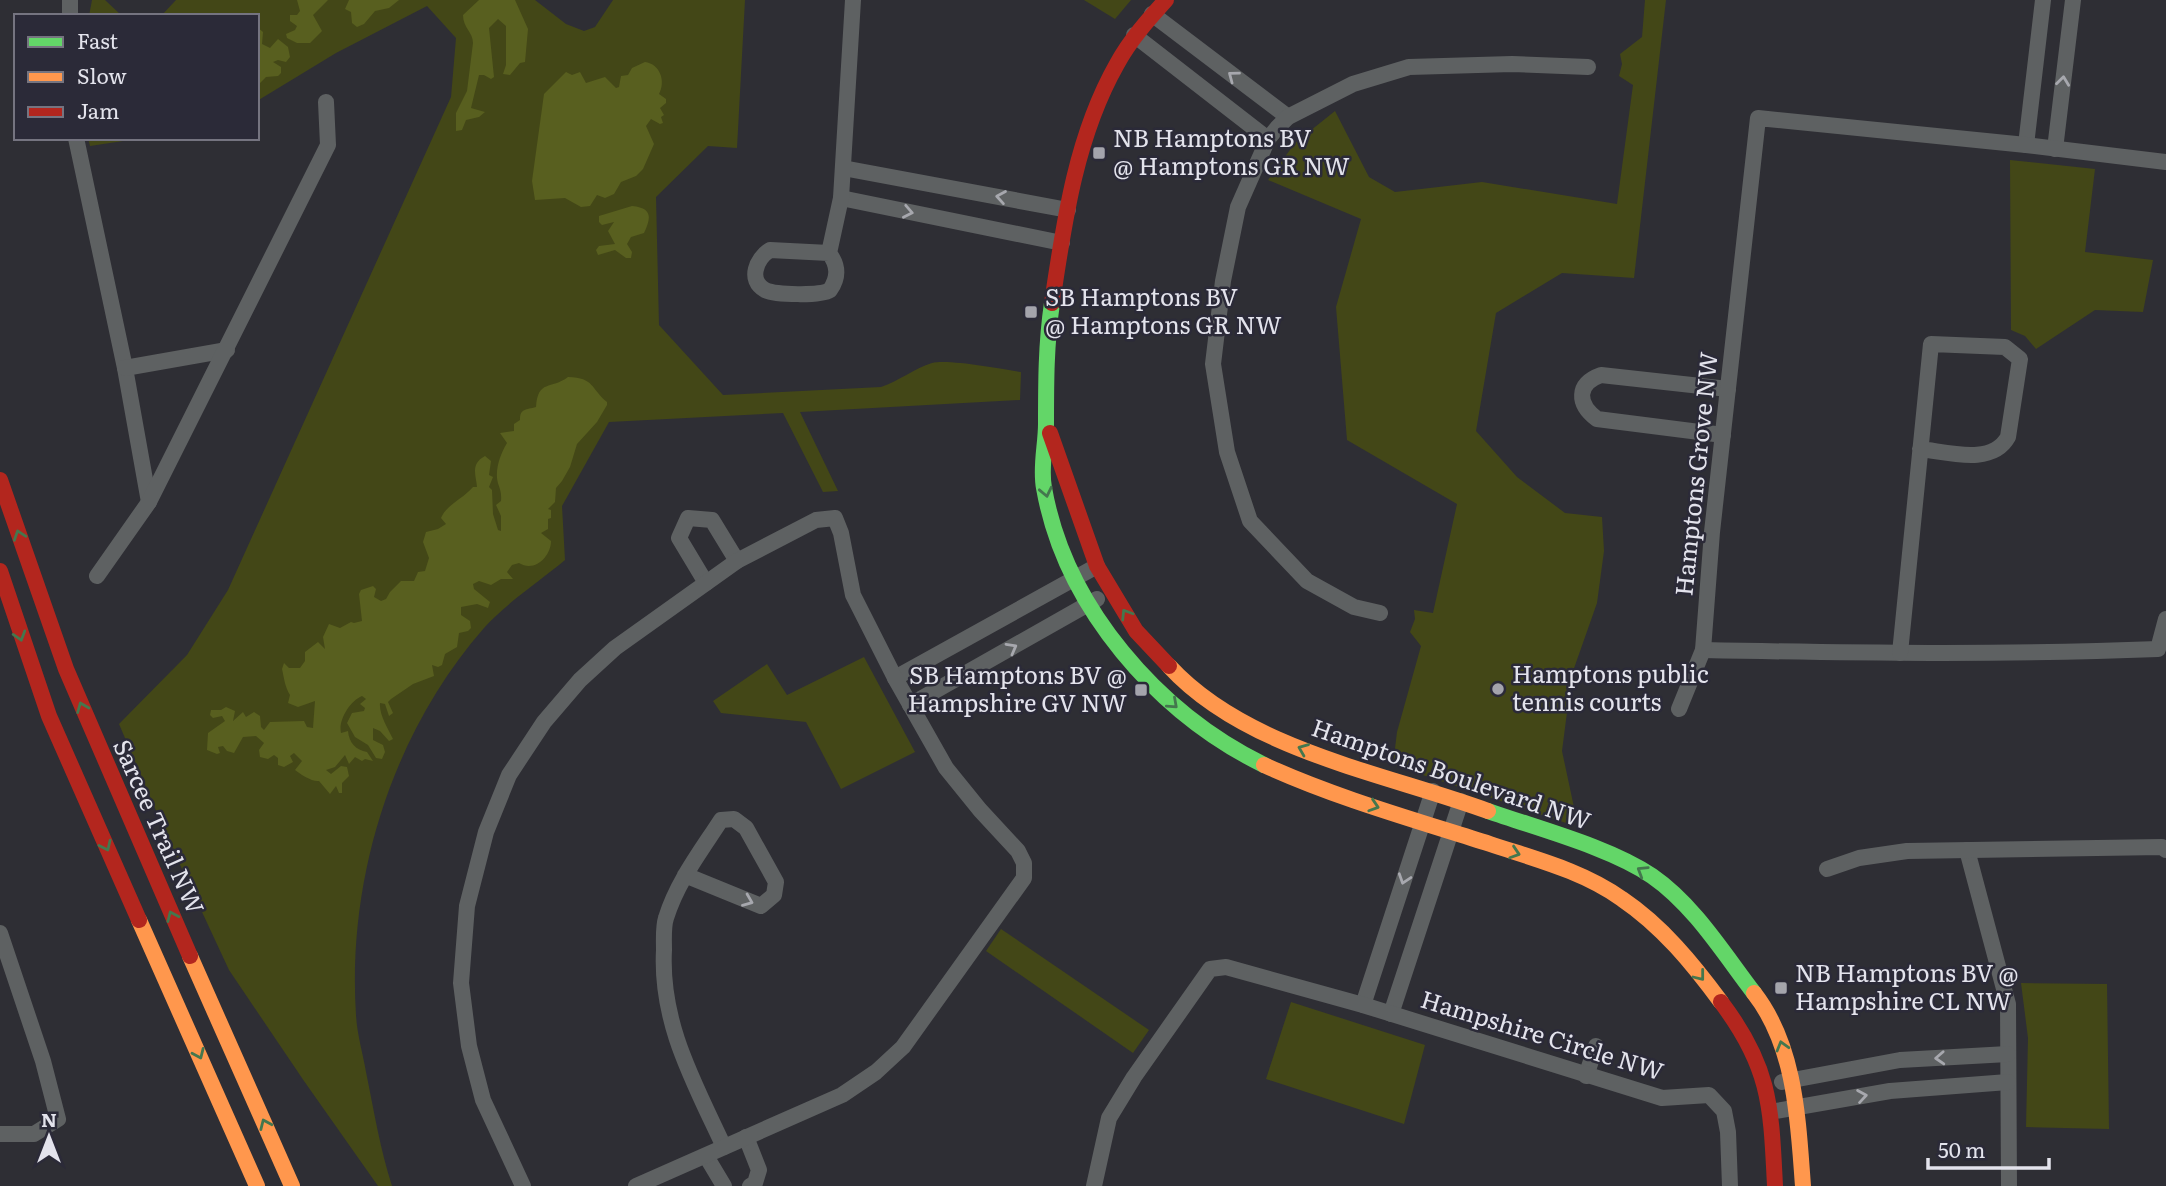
<svg xmlns="http://www.w3.org/2000/svg" width="2166" height="1186" viewBox="0 0 2166 1186" font-family="Literata,serif">
  <style>
    .green { fill: #434717 }
    .forest { fill: #585f1f }
    .lines { fill: none; stroke-linecap: round; stroke-linejoin: round }
    .street { stroke: #5e6162; stroke-width: 16 }
    .fast { stroke: #63d668; stroke-width: 16 }
    .slow { stroke: #ff974d; stroke-width: 16 }
    .jam { stroke: #b3261e; stroke-width: 16 }
    .oneway { stroke: #a7a8ae }
    .oneway2 { stroke: #44774e }
    .poi-dot { fill: #a4a4ac; stroke: #2b2a38; stroke-width: 2.5 }
    .labels { text-anchor: middle; stroke-width: 5; stroke-linejoin: round; paint-order: stroke }
    .poi-label { font-size: 24px; fill: #e3e3ec; stroke: #2b2a38; text-anchor: start }
    .street-label { font-size: 24px; fill: #e3e3ec; stroke: #2b2a38 }
  </style>
  <rect width="100%" height="100%" fill="#2e2e34"/>
  <g class="green">
    <polygon points="92,0 105,0 122,16 89,16"/>
    <path d="M 176,0 L 535,0 L 566,24 L 584,31 L 595,27 L 613,0 L 745,0 L 737,148 L 708,146 L 656,197 L 659,325 L 723,395 L 881,387 C 899,381 915,368 932,363 C 949,359 1001,369 1021,372 L 1020,400 L 800,412 L 838,491 L 823,492 L 783,413 L 609,422 L 562,506 L 565,560 C 541,580 504,605 484,628 C 393,732 347,877 356,1015 C 357,1034 363,1054 366,1072 C 374,1111 380,1149 392,1186 L 378,1186 L 304,1081 L 229,970 L 169,841 L 119,724 L 187,655 L 228,590 L 451,97 L 456,38 L 427,6 L 336,53 L 257,101 L 257,16 L 161,16 Z"/>
    <polygon points="1084,0 1131,0 1115,19"/>
    <polygon points="1645,0 1666,0 1634,278 1562,273 1496,313 1476,431 1517,477 1565,513 1602,517 1604,551 1597,603 1572,674 1562,751 1575,812 1572,825 1393,765 1397,732 1421,646 1410,632 1415,619 1414,610 1433,613 1457,504 1347,440 1336,307 1361,219 1268,180 1295,143 1335,111 1369,177 1395,192 1482,182 1617,204 1633,85 1619,76 1622,64 1620,54 1642,37"/>
    <polygon points="88,138 143,138 90,146"/>
    <polygon points="2010,160 2095,169 2085,252 2153,260 2143,312 2095,310 2036,349 2025,336 2011,330"/>
    <polygon points="864,657 915,752 841,789 806,722 721,713 713,701 767,664 787,695"/>
    <polygon points="1001,929 1149,1030 1133,1053 986,951"/>
    <polygon points="2021,983 2107,984 2109,1129 2026,1127 2028,1038"/>
    <polygon points="1291,1002 1425,1045 1404,1124 1266,1079"/>
  </g>
  <g class="forest">
    <polygon points="297,0 328,0 313,15 322,31 310,43 297,43 287,38 286,34 295,30 297,26 290,21 290,15 297,15 300,11"/>
    <polygon points="349,0 399,0 389,8 375,11 364,24 357,27 352,23 351,12 345,9"/>
    <path d="M 479,0 L 515,0 L 528,29 L 525,62 L 520,63 L 510,75 L 503,74 L 506,65 L 506,26 L 498,19 L 489,28 L 494,77 L 491,79 L 484,75 L 479,75 L 471,108 L 485,112 L 479,117 L 466,120 L 462,130 L 456,131 L 456,113 L 467,91 L 473,43 C 473,32 463,28 463,15 Z"/>
    <polygon points="257,27 263,32 262,44 270,48 278,39 288,47 290,57 286,62 278,60 273,62 281,67 281,73 278,76 266,77 257,86"/>
    <path d="M 645,62 C 660,64 666,81 659,94 L 666,99 L 666,103 L 660,108 L 664,115 L 661,117 L 663,123 L 660,124 L 651,119 L 646,126 L 654,144 L 643,169 L 636,176 L 621,182 L 614,194 L 605,198 L 597,195 L 590,206 L 581,207 L 565,198 L 535,200 L 532,181 L 544,94 L 566,72 L 572,75 L 580,72 L 586,83 L 605,77 L 616,88 L 619,87 L 621,76 L 628,75 L 632,68 Z"/>
    <path d="M 632,206 C 653,208 651,218 644,233 L 631,237 L 627,244 L 632,252 L 631,258 L 626,258 L 615,250 L 598,255 L 596,250 L 599,246 L 615,244 L 608,231 L 614,222 L 602,225 L 599,222 L 599,216 Z"/>
    <path d="M 568,377 C 595,378 590,388 607,402 L 607,405 L 597,422 L 577,444 L 570,467 L 562,481 L 556,488 L 555,502 L 548,509 L 551,510 L 551,518 L 548,519 L 548,529 L 541,533 L 551,541 C 551,556 535,573 519,563 L 512,565 L 507,572 L 513,579 L 501,579 L 491,585 L 479,581 L 473,584 L 474,589 L 490,602 L 488,608 L 477,604 L 461,607 L 461,615 L 470,621 L 471,628 L 468,631 L 459,633 L 457,647 L 445,654 L 442,665 L 438,667 L 432,665 L 434,676 L 413,684 L 391,699 L 388,702 L 393,713 L 389,716 L 385,704 L 380,703 C 379,715 388,728 393,739 L 389,741 L 380,731 L 373,728 L 373,740 L 383,745 L 385,752 L 382,759 L 376,758 L 368,745 L 355,737 L 347,723 L 352,713 L 364,711 L 365,708 L 360,704 L 366,699 L 362,696 C 350,701 338,720 341,733 L 348,731 C 349,743 356,750 367,752 L 373,761 L 365,759 L 362,761 L 355,757 L 349,764 L 345,755 L 335,767 L 326,770 L 331,774 L 341,766 L 347,767 L 349,776 L 342,783 L 342,793 L 339,793 L 336,786 L 330,794 L 319,781 C 312,782 300,774 295,770 L 302,761 L 294,753 L 290,756 L 293,762 L 284,767 L 278,765 L 278,758 L 274,755 L 268,759 L 260,757 L 259,750 L 264,743 L 256,736 L 243,737 L 234,753 L 227,751 L 223,746 L 218,747 L 220,753 L 217,754 L 207,750 L 208,733 L 225,721 L 222,716 L 213,718 L 210,715 L 211,710 L 221,710 L 226,707 L 235,711 L 233,721 L 243,712 L 246,717 L 254,712 L 260,716 L 261,727 L 264,730 L 270,722 L 304,721 L 307,727 L 313,728 L 315,701 L 298,707 L 288,703 L 290,695 C 285,687 284,678 282,669 L 284,663 L 289,668 L 300,668 L 305,661 L 305,652 L 318,642 L 325,649 L 323,637 L 329,624 L 340,628 L 351,622 L 354,623 L 362,621 L 359,594 L 361,590 L 373,586 L 376,589 L 374,597 L 381,601 L 386,599 L 390,592 L 401,581 L 414,581 L 418,572 L 425,571 L 429,558 L 423,542 L 426,532 L 438,529 L 446,524 L 441,518 C 447,504 463,499 473,487 L 477,487 C 476,475 470,464 485,456 L 491,461 L 489,475 L 493,477 L 489,487 L 492,490 L 493,514 L 498,530 L 501,531 L 501,516 L 496,505 L 501,501 C 502,489 498,487 497,478 C 496,466 501,453 507,443 L 500,433 L 514,431 L 514,424 L 520,420 C 520,408 526,410 536,407 C 538,379 551,390 568,377 Z"/>
  </g>
  <g class="lines">
    <g class="street">
      <polyline points="1152,14 1288,117"/>
      <polyline points="70,16 70,0"/>
      <polyline points="1134,35 1268,139"/>
      <polyline points="76,138 125,368 149,502"/>
      <polyline points="2026,145 2043,0"/>
      <polyline points="2055,149 2073,0"/>
      <polyline points="843,168 1068,210"/>
      <polyline points="841,198 1062,243"/>
      <path d="M 829,253 L 770,250 C 757,258 747,280 765,290 C 775,295 821,296 830,290 C 839,277 838,265 829,253 L 841,198 L 853,0"/>
      <polyline points="125,368 227,350"/>
      <path d="M 1723,435 L 1597,419 C 1577,404 1576,384 1601,375 L 1728,389"/>
      <polyline points="97,576 149,502 328,145 326,102"/>
      <polyline points="706,583 679,538 688,518 712,520 737,561"/>
      <polyline points="1380,613 1354,607 1307,581 1250,521 1227,452 1213,364 1223,281 1238,207 1268,139 1277,128 1288,117 1353,84 1409,67 1512,64 1588,67"/>
      <path d="M 1703,650 C 1855,653 2006,655 2158,649 L 2166,619"/>
      <path d="M 1900,653 L 1931,344 L 2005,347 L 2020,359 L 2008,437 C 1992,466 1948,452 1920,449"/>
      <polyline points="895,678 1097,566"/>
      <polyline points="910,705 1097,599"/>
      <polyline points="1679,709 1703,650 1712,532 1758,118 2026,145 2166,162"/>
      <polyline points="1967,850 2008,1004 2009,1186"/>
      <polyline points="1827,869 1859,858 1907,851 2162,847 2166,850"/>
      <path d="M 685,875 L 761,906 L 774,895 L 776,882 L 746,828 L 734,819 L 721,820 C 701,851 677,882 666,918 C 663,927 664,940 664,950 C 660,1023 694,1082 724,1147"/>
      <polyline points="0,933 43,1061 58,1119 34,1134 0,1134"/>
      <polyline points="1363,1005 1433,791"/>
      <polyline points="1391,1014 1461,801"/>
      <polyline points="1586,1076 1596,1046"/>
      <polyline points="1782,1082 1900,1060 2008,1054"/>
      <polyline points="1770,1112 1890,1091 2008,1082"/>
      <polyline points="746,1137 759,1170 755,1183 750,1186"/>
      <polyline points="706,1156 724,1186"/>
      <polyline points="523,1186 483,1100 469,1046 461,983 467,906 486,832 509,775 544,722 580,680 615,648 737,561 816,520 835,518 841,533 853,595 895,678 946,768 980,810 1018,851 1024,863 1024,878 903,1047 876,1072 842,1095 636,1186"/>
      <polyline points="1094,1186 1109,1118 1134,1077 1210,969 1226,967 1363,1005 1662,1098 1709,1095 1724,1111 1728,1132 1730,1186"/>
    </g>
    <g class="fast">
      <path d="M 1052,303 C 1046,344 1046,383 1046,424 C 1046,445 1040,467 1044,488 C 1065,607 1158,713 1264,765"/>
      <path d="M 1488,811 C 1539,829 1609,847 1652,876 C 1694,905 1724,954 1754,993"/>
    </g>
    <g class="slow">
      <path d="M 1169,666 C 1246,750 1384,773 1488,811"/>
      <path d="M 1264,765 C 1336,798 1415,820 1490,844 C 1535,859 1583,871 1622,899 C 1662,926 1693,964 1721,1002"/>
      <polyline points="139,920 257,1186"/>
      <polyline points="190,956 292,1186"/>
      <path d="M 1754,993 C 1796,1047 1798,1121 1803,1186"/>
    </g>
    <g class="jam">
      <path d="M 1052,303 C 1064,222 1076,136 1117,64 C 1130,40 1148,20 1166,0"/>
      <polyline points="1050,433 1097,566 1136,631 1169,666"/>
      <polyline points="0,480 66,669 190,956"/>
      <polyline points="0,571 49,716 139,920"/>
      <path d="M 1721,1002 C 1771,1068 1771,1107 1775,1186"/>
    </g>
  </g>
  <defs><path id="oneway-chevron" d="M-2-3.5L2.5 0L-2 3.5" fill="none" stroke-width="1.6" stroke-linecap="round" stroke-linejoin="round" transform="scale(1.75)"/></defs>
  <g class="oneway">
    <use href="#oneway-chevron" transform="translate(1233 76) rotate(-143)"/>
    <use href="#oneway-chevron" transform="translate(2063 81) rotate(-83)"/>
    <use href="#oneway-chevron" transform="translate(1001 197) rotate(-170)"/>
    <use href="#oneway-chevron" transform="translate(908 212) rotate(11)"/>
    <use href="#oneway-chevron" transform="translate(1012 648) rotate(-29)"/>
    <use href="#oneway-chevron" transform="translate(1404 879) rotate(108)"/>
    <use href="#oneway-chevron" transform="translate(748 901) rotate(22)"/>
    <use href="#oneway-chevron" transform="translate(1940 1058) rotate(177)"/>
    <use href="#oneway-chevron" transform="translate(1862 1096) rotate(-9)"/>
  </g>
  <g class="oneway2">
    <use href="#oneway-chevron" transform="translate(1046 492) rotate(78)"/>
    <use href="#oneway-chevron" transform="translate(19 535) rotate(-109)"/>
    <use href="#oneway-chevron" transform="translate(1126 614) rotate(-122)"/>
    <use href="#oneway-chevron" transform="translate(20 636) rotate(73)"/>
    <use href="#oneway-chevron" transform="translate(1173 704) rotate(42)"/>
    <use href="#oneway-chevron" transform="translate(82 707) rotate(-112)"/>
    <use href="#oneway-chevron" transform="translate(1303 749) rotate(-158)"/>
    <use href="#oneway-chevron" transform="translate(1374 806) rotate(18)"/>
    <use href="#oneway-chevron" transform="translate(106 846) rotate(65)"/>
    <use href="#oneway-chevron" transform="translate(1515 853) rotate(18)"/>
    <use href="#oneway-chevron" transform="translate(1642 871) rotate(-148)"/>
    <use href="#oneway-chevron" transform="translate(172 916) rotate(-114)"/>
    <use href="#oneway-chevron" transform="translate(1700 976) rotate(52)"/>
    <use href="#oneway-chevron" transform="translate(1782 1046) rotate(-106)"/>
    <use href="#oneway-chevron" transform="translate(199 1054) rotate(66)"/>
    <use href="#oneway-chevron" transform="translate(265 1124) rotate(-114)"/>
  </g>
  <g class="poi-dot">
    <rect x="1092" y="146" width="14" height="14" rx="3.5"/>
    <rect x="1024" y="305" width="14" height="14" rx="3.5"/>
    <circle cx="1498" cy="689" r="7"/>
    <rect x="1134" y="683" width="14" height="14" rx="3.5"/>
    <rect x="1774" y="981" width="14" height="14" rx="3.5"/>
  </g>
  <g class="labels">
    <g class="poi-label">
      <text x="1113" y="147">NB Hamptons BV<tspan x="1113" dy="28">@ Hamptons GR NW</tspan></text>
      <text x="1045" y="306">SB Hamptons BV<tspan x="1045" dy="28">@ Hamptons GR NW</tspan></text>
      <text x="1512" y="683">Hamptons public<tspan x="1512" dy="28">tennis courts</tspan></text>
      <text x="1127" y="684" text-anchor="end">SB Hamptons BV @<tspan x="1127" dy="28">Hampshire GV NW</tspan></text>
      <text x="1795" y="982">NB Hamptons BV @<tspan x="1795" dy="28">Hampshire CL NW</tspan></text>
    </g>
    <g class="street-label">
      <text transform="translate(1697 474) rotate(-84)" y="8">Hamptons Grove NW</text>
      <text transform="translate(1451 775) rotate(19)" y="8">Hamptons Boulevard NW</text>
      <text transform="translate(158 827) rotate(66)" y="8">Sarcee Trail NW</text>
      <text transform="translate(1542 1036) rotate(17)" y="8">Hampshire Circle NW</text>
    </g>
  </g>
  <rect x="14" y="14" width="245" height="126" fill="#2b2a38" stroke="#757480" stroke-width="2"/>
  <rect x="28" y="37" width="35" height="10" fill="#63d668" stroke="#757480" stroke-width="2"/>
  <text x="77" y="49" font-size="21" fill="#e3e3ec">Fast</text>
  <rect x="28" y="72" width="35" height="10" fill="#ff974d" stroke="#757480" stroke-width="2"/>
  <text x="77" y="84" font-size="21" fill="#e3e3ec">Slow</text>
  <rect x="28" y="107" width="35" height="10" fill="#b3261e" stroke="#757480" stroke-width="2"/>
  <text x="77" y="119" font-size="21" fill="#e3e3ec">Jam</text>
  <g transform="translate(49 1137)" stroke="#2b2a38" stroke-width="5" paint-order="stroke">
  <path d="M0-5L12 26L0 18L-12 26Z" fill="#e3e3ec"/>
  <text y="-10" font-size="19" font-weight="bold" text-anchor="middle" fill="#e3e3ec">N</text>
  </g>
  <path d="M1928 1158v10h121v-10" fill="none" stroke="#e3e3ec" stroke-width="3.5"/>
  <text x="1938" y="1158" font-size="21" fill="#e3e3ec" stroke="#2b2a38" stroke-width="5" paint-order="stroke">50 m</text>
</svg>
